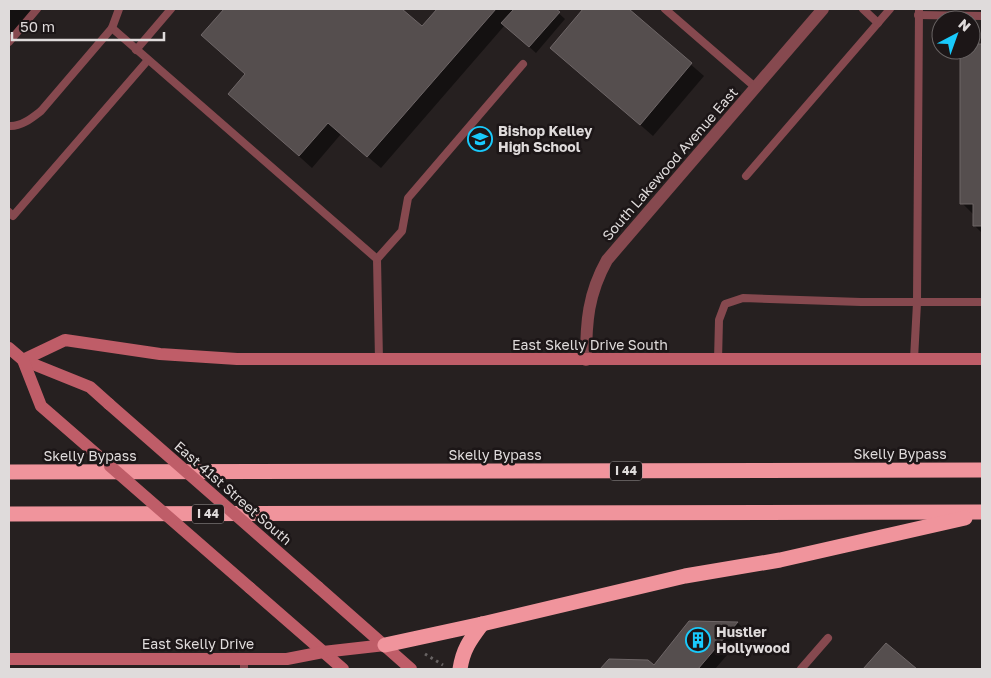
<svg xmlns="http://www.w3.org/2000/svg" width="991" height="678" viewBox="0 0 991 678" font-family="'Golos Text',sans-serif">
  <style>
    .shadow { fill: #0007 }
    .building { fill: #554e4e; stroke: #6e6667 }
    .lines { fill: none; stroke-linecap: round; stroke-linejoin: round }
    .path { stroke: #686363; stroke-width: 3; stroke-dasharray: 2.5 4; stroke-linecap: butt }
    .lane { stroke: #86494f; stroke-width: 8 }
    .street { stroke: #86494f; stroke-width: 12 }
    .secondary { stroke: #bf5d68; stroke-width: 12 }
    .highway { stroke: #f0949c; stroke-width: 15 }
    .secondary-bridge { stroke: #bf5d68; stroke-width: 12 }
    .labels { text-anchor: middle; stroke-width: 5; stroke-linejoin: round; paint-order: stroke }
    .shield { fill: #1c1617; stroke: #a4a0a0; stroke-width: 1 }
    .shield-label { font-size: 12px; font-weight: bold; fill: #dfdbdb }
    .poi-label { font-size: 14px; font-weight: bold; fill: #dfdbdb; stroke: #1c1617; text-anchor: start }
    .street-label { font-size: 14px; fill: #dfdbdb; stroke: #1c1617 }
  </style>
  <rect width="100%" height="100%" fill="#262020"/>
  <g class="shadow">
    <polygon points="9,9 42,9 9,47"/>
    <polygon points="225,9 400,9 422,28 439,9 554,9 565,19 536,53 505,25 381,168 341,134 312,168 230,94 246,75 202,35"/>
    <polygon points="585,9 627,9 704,76 653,136 552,48"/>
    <polygon points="975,46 982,46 982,233 975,226 975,216 962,203"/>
    <polygon points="690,622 738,623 747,632 715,669 602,669 609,660 654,667"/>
  </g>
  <g class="building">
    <polygon points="224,9 402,9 422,26 437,9 496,9 367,157 328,123 299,156 228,94 245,74 201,35"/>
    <polygon points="514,9 556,9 560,12 529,47 501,23"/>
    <polygon points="583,9 629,9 692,63 640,125 550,48"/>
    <polygon points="974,44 982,44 982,226 973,226 973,204 960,204 960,50 974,51"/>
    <polygon points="689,621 738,622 698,669 600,669 609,659 648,660 654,665"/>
    <polygon points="886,643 917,669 863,669"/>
  </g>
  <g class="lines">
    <polyline class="path" points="425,654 443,665"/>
    <g class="lane">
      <polyline points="665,9 755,87"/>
      <polyline points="863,9 878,23"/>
      <polyline points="918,15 982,16"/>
      <polyline points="112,28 377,259 379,360"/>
      <polyline points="9,42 37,9"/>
      <polyline points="136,50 171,9"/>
      <path d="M 9,126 C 21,127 32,118 41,111 L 112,28 L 119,9"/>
      <polyline points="746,176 890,9"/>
      <polyline points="9,212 13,216 148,60"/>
      <polyline points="377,259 402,231 408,198 523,64"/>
      <polyline points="914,359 917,303 919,9"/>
      <polyline points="718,360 719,320 725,304 743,298 861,302 982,302"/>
      <polyline points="244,669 244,659"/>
      <polyline points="801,669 828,638"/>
    </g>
    <path class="street" d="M 586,360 C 586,322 588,294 607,260 L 823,9"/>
    <g class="secondary">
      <polyline points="9,348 23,360 90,387 109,404"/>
      <polyline points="23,360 65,340 160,354 237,359 982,359"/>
      <polyline points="23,360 41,406 110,466"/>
      <polyline points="318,587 411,669"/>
      <polyline points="250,588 343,669"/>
      <polyline points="9,659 287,659 323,652 385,645"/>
    </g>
    <g class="highway">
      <polyline points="9,472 982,470"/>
      <polyline points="9,514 982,512"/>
      <polyline points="385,645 482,624 685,576 780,560 965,518"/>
      <path d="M 460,669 C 463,649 470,640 482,624"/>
    </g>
    <g class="secondary-bridge">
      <polyline points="109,404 318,587"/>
      <polyline points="110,466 250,588"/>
    </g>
  </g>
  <defs>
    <symbol id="school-ring" viewBox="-11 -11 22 22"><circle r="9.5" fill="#1c1617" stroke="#19cafc" stroke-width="1.5"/><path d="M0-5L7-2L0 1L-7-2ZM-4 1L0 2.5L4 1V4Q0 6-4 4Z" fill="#19cafc"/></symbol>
    <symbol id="building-ring" viewBox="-11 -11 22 22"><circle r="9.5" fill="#1c1617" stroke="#19cafc" stroke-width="1.5"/><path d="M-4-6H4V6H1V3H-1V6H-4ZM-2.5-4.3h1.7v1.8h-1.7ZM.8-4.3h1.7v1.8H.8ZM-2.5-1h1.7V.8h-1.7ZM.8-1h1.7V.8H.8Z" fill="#19cafc"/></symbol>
  </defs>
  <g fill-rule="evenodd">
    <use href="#school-ring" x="466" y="125" width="28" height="28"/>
    <use href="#building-ring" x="684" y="626" width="28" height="28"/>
  </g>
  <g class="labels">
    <g class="shield">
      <rect x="610" y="461.5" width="32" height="19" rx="4"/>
      <rect x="192" y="504.5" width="32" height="19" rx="4"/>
    </g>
    <g class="shield-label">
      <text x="626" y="475">I 44</text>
      <text x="208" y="518">I 44</text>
    </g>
    <g class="poi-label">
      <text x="498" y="136">Bishop Kelley<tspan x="498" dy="16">High School</tspan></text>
      <text x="716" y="637">Hustler<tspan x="716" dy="16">Hollywood</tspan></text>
    </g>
    <g class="street-label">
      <text transform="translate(670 164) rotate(-49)" y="5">South Lakewood Avenue East</text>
      <text x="590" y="350">East Skelly Drive South</text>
      <text x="900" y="459">Skelly Bypass</text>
      <text x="495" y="460">Skelly Bypass</text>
      <text x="90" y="461">Skelly Bypass</text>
      <text transform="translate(233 493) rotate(41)" y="5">East 41st Street South</text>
      <text x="198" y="649">East Skelly Drive</text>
    </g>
  </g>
  <rect width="991" height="678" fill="none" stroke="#dfdbdb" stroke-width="20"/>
  <g transform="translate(956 35) rotate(41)"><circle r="24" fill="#1c1617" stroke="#6a6565"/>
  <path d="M0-4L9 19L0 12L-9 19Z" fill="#19cafc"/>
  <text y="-8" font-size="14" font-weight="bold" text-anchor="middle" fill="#dfdbdb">N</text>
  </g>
  <path d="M12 32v8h152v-8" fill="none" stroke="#dfdbdb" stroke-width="2.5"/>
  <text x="20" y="32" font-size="15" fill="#dfdbdb" stroke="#1c1617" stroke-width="4" paint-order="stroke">50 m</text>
</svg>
